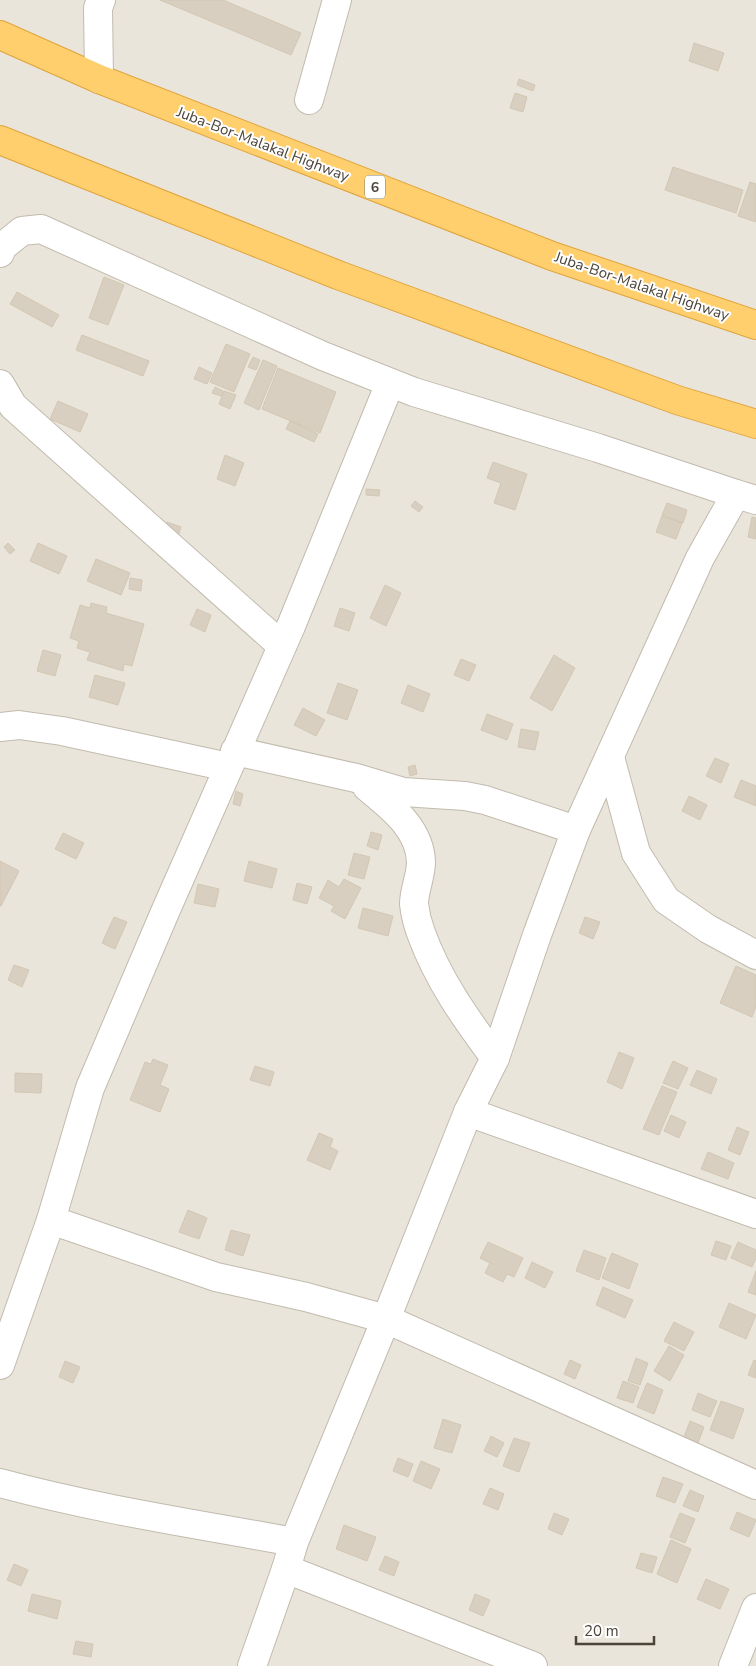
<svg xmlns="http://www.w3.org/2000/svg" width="756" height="1666" viewBox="0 0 756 1666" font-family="'Nunito Sans',sans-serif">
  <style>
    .residential { fill: #eae5da }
    .building { fill: #d8cfc1; stroke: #d3c7b4 }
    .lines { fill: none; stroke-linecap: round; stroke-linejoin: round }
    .minor-casing { stroke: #c2bbae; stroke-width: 30 }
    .highway-casing { stroke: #e0a43c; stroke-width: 30 }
    .minor { stroke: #fff; stroke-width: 28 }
    .highway { stroke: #ffcf6e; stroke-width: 28 }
    .labels { text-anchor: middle; stroke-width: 4; stroke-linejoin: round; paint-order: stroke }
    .shield { fill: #fff; stroke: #817c74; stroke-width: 1 }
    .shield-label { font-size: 14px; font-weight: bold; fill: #4b4439 }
    .street-label { font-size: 15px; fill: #4b4439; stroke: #fff }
  </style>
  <rect width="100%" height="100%" fill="#f6f3ec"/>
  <rect class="residential" x="0" y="0" width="756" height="1666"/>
  <g class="building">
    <polygon points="160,0 223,0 301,33 291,55"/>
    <polygon points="694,43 724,53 718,71 689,61"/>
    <polygon points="519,79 535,85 533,91 517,85"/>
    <polygon points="515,93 527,97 523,112 510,108"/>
    <polygon points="673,167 743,190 736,213 665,190"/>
    <polygon points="750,182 756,184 756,222 738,216"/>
    <polygon points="104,277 124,285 108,325 89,318"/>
    <polygon points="17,292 59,315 52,327 10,304"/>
    <polygon points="82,335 149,361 143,376 76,350"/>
    <polygon points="226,344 250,354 234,392 210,382"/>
    <polygon points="253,357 260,360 256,370 248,367"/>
    <polygon points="263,360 277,366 259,410 244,403"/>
    <polygon points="199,367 212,373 207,384 194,379"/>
    <polygon points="278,368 336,392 320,433 262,409"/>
    <polygon points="215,387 223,391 221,396 212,393"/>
    <polygon points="224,391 236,395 230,409 219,404"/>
    <polygon points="58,401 88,414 80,432 50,419"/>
    <polygon points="290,421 318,434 314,442 286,429"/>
    <polygon points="225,455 244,463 235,486 217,479"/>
    <polygon points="493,462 527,474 515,510 494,503 501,483 487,478"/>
    <polygon points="366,489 380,490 379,496 366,495"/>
    <polygon points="415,501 423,507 419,512 411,506"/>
    <polygon points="667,503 687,510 683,523 662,515"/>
    <polygon points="662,516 682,523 676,539 656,532"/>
    <polygon points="752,517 756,518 756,539 748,537"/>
    <polygon points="167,522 181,527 178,537 163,531"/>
    <polygon points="8,543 15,550 10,554 4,547"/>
    <polygon points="38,543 67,556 59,574 30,561"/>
    <polygon points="96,559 130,573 121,595 87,581"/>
    <polygon points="130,578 142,580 141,591 129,589"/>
    <polygon points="385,585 401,593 386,626 370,618"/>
    <polygon points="91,603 107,607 106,613 144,624 132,666 124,664 123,671 87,660 90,652 77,648 79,641 70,638 80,605 90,608"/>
    <polygon points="340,608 355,613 349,631 334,626"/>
    <polygon points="197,609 211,615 205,632 190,625"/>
    <polygon points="43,650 61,655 55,676 37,671"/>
    <polygon points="554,655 575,668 552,711 530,698"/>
    <polygon points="461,659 476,665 469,681 454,675"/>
    <polygon points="95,675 125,683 118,705 89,697"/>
    <polygon points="338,683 358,690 347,720 327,713"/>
    <polygon points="408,685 430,694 423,712 401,703"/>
    <polygon points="303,708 325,720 316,736 294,725"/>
    <polygon points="487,714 513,724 507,740 481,730"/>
    <polygon points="521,729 539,732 535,750 518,747"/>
    <polygon points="715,758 729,764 721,783 706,776"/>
    <polygon points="415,765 417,774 410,776 408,767"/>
    <polygon points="741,780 756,786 756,806 734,797"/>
    <polygon points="236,791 243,794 240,806 233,804"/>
    <polygon points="689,796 707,805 700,820 682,811"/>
    <polygon points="371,832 382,835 378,850 367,846"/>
    <polygon points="63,833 84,843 76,859 55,849"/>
    <polygon points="354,853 370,857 364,879 348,875"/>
    <polygon points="0,861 19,871 1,906 0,906"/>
    <polygon points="249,861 277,869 272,888 244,881"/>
    <polygon points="344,879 361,888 345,919 331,911 334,906 319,898 328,880 339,887"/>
    <polygon points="297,883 312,887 307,904 293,900"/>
    <polygon points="198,884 219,889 215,907 194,903"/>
    <polygon points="363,908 393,916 388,936 358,928"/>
    <polygon points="114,917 127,922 115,949 102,943"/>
    <polygon points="585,917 600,922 593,939 579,933"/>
    <polygon points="14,965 29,970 22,987 8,980"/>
    <polygon points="736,966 756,975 756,1006 752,1017 720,1003"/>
    <polygon points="619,1052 634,1058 622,1089 607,1082"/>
    <polygon points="153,1059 168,1065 160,1085 169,1089 160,1112 130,1100 145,1062 151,1064"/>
    <polygon points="673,1061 688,1068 678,1089 663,1083"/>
    <polygon points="255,1066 274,1072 270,1086 250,1080"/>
    <polygon points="697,1070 717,1079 711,1094 690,1085"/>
    <polygon points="15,1073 42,1074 41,1093 15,1092"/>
    <polygon points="662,1086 677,1092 659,1135 643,1129"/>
    <polygon points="671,1115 686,1122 679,1138 664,1131"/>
    <polygon points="737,1127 749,1132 740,1155 728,1150"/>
    <polygon points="319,1133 333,1139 330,1147 338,1151 330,1170 307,1160"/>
    <polygon points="708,1152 734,1163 728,1179 701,1169"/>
    <polygon points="188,1210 207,1218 199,1239 179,1232"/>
    <polygon points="231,1230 250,1235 243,1256 225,1250"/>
    <polygon points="716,1241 731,1246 726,1260 711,1255"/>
    <polygon points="488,1242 523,1258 514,1277 507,1274 503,1282 485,1273 490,1263 480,1258"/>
    <polygon points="738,1242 756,1250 756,1258 752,1267 731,1258"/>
    <polygon points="584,1250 606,1258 599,1280 576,1271"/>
    <polygon points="612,1253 638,1264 629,1289 602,1278"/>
    <polygon points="532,1262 553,1272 545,1288 525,1278"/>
    <polygon points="756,1271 756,1295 748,1292"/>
    <polygon points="603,1287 633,1300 625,1318 596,1305"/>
    <polygon points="729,1303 756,1315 746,1339 719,1327"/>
    <polygon points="674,1322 694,1332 684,1351 664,1341"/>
    <polygon points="669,1346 684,1355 670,1381 654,1371"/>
    <polygon points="636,1358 648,1363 640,1385 628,1381"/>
    <polygon points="570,1360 581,1365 575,1379 564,1374"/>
    <polygon points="754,1360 756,1361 756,1378 748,1375"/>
    <polygon points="65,1361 80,1367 73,1383 59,1377"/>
    <polygon points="623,1381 639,1387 633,1403 617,1398"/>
    <polygon points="647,1383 663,1390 654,1414 637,1407"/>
    <polygon points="698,1393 717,1401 710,1417 692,1410"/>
    <polygon points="721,1401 744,1409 733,1439 710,1430"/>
    <polygon points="443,1419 461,1425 452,1453 434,1448"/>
    <polygon points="690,1421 704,1427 698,1443 684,1437"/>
    <polygon points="491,1436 504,1443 497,1457 484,1451"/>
    <polygon points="514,1438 530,1443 519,1472 503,1466"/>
    <polygon points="398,1458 413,1464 408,1477 393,1471"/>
    <polygon points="421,1461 440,1469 431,1489 413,1481"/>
    <polygon points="663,1477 683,1484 675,1503 656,1496"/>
    <polygon points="490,1488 504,1494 498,1510 483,1504"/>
    <polygon points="690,1490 704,1496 698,1512 683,1506"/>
    <polygon points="737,1512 756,1520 749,1537 730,1529"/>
    <polygon points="554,1513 569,1519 562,1535 548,1529"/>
    <polygon points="680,1513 695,1519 685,1543 670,1537"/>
    <polygon points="344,1525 376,1537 367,1561 336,1549"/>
    <polygon points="671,1540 691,1549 677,1583 657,1574"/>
    <polygon points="641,1553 657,1557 652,1573 636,1568"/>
    <polygon points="385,1556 399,1562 394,1576 379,1570"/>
    <polygon points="14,1564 28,1570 21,1586 7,1580"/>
    <polygon points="706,1579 729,1589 720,1609 697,1599"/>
    <polygon points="32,1594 61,1601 57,1619 28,1611"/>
    <polygon points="475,1594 490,1600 483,1616 469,1610"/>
    <polygon points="76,1641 93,1644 91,1657 73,1654"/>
  </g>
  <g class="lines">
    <defs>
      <g id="minor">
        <polyline points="99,79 98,8 101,0"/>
        <polyline points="309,100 337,0"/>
        <polyline points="0,253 2,247 22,231 41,229 323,356 414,392 598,448 736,494 756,500"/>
        <polyline points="0,384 13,406 282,646"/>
        <polyline points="0,727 19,725 62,731 228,767"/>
        <polyline points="235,751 356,778 403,792 465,796 485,800 576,830"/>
        <polyline points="610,757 636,853 666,900 708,929 756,955"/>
        <path d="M 367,787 C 390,806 420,828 421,862 C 421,876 414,890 414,904 C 415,913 418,925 421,933 C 438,980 466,1019 495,1058"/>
        <polyline points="468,1112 756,1214"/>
        <polyline points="51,1220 216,1277 306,1297 386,1319 756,1485"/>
        <polyline points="0,1365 51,1220 90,1088 165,912 291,626 390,383"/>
        <path d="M 0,1483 C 96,1509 196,1524 294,1542"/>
        <polyline points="286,1569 533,1666"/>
        <polyline points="252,1666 286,1569 294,1542 386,1319 468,1112 495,1058 537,935 576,830 700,558 736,494"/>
        <polyline points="733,1666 756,1608"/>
      </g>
      <g id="highway">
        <polyline points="0,35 99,79 552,256 756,325"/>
        <polyline points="0,140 338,275 677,400 756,424"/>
      </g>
    </defs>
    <use href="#minor" class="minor-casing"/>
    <use href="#highway" class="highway-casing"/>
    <use href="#minor" class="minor"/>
    <use href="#highway" class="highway"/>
  </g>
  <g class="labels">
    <rect class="shield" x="365" y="175.5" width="20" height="23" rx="4"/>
    <g class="shield-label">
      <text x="375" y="192">6</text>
    </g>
    <g class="street-label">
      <text transform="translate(263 144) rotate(21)" y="5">Juba-Bor-Malakal Highway</text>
      <text transform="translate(642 286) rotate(19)" y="5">Juba-Bor-Malakal Highway</text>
    </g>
  </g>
  <path d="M576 1636v8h78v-8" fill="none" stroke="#4b4439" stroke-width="2.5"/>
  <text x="584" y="1636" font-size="15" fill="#4b4439" stroke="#ffffff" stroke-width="4" paint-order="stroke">20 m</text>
</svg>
